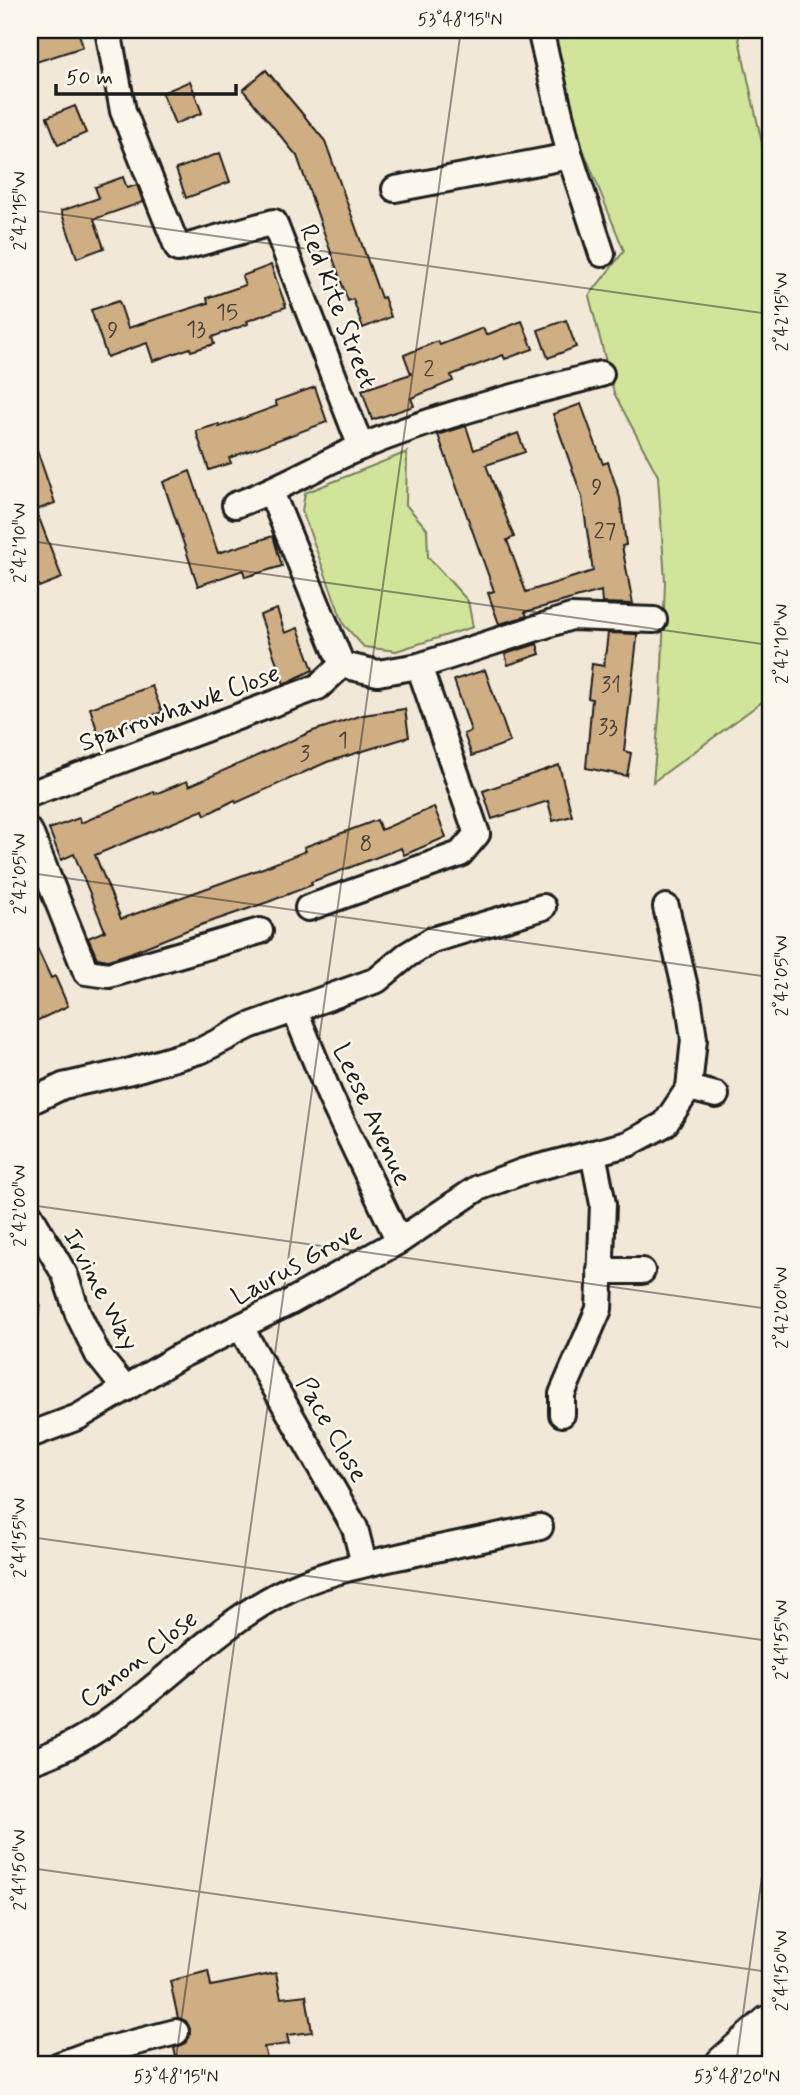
<svg xmlns="http://www.w3.org/2000/svg" width="800" height="2095" viewBox="0 0 800 2095" font-family="Mynerve,sans-serif">
  <style>
    .green { fill: #d0e59a; stroke: #76805b; stroke-width: 2 }
    .water { fill: #8bd1ed; stroke: #5f8999; stroke-width: 2 }
    .building { fill: #d0ae83; stroke: #1c1c1c; stroke-width: 2 }
    .lines { fill: none; stroke-linecap: round; stroke-linejoin: round }
    .minor-casing { stroke: #1c1c1c; stroke-width: 30 }
    .highway-casing { stroke: #1c1c1c; stroke-width: 42 }
    .minor { stroke: #fbf7ec; stroke-width: 24 }
    .highway { stroke: #fbf7ec; stroke-width: 37 }
    .ticks { fill: none; stroke: #1c1c1c; stroke-width: 2; stroke-opacity: 0.45 }
    .labels { text-anchor: middle; stroke-width: 5; stroke-linejoin: round; paint-order: stroke }
    .number-label { font-size: 23px; fill: #494036 }
    .street-label { font-size: 26px; fill: #1c1c1c; stroke: #fbf7ec }
    .neatline { fill: none; stroke: #1c1c1c; stroke-width: 2.5 }
    .ticks-label { font-size: 18px; text-anchor: middle; fill: #1c1c1c }
  </style>
  <rect width="100%" height="100%" fill="#f2e8d7"/>
  <filter id="ink" filterUnits="userSpaceOnUse"><feTurbulence type="fractalNoise" baseFrequency=".0143" numOctaves="2"/><feDisplacementMap in="SourceGraphic" scale="14" xChannelSelector="R" yChannelSelector="G"/><feConvolveMatrix kernelMatrix="1 2 1 2 8 2 1 2 1" color-interpolation-filters="sRGB"/></filter>
  <g filter="url(#ink)">
    <g class="green">
      <polygon points="554,30 737,30 770,179 770,696 653,782 661,695 665,581 658,476 614,393 589,296 624,251 573,124"/>
      <polygon points="407,452 406,505 427,529 428,557 468,601 473,627 396,651 364,647 344,625 302,511 305,493"/>
    </g>
    <polygon class="water" points="30,1291 41,1306 30,1349"/>
    <g class="building">
      <polygon points="30,30 78,30 83,47 30,64"/>
      <polygon points="266,70 325,141 381,298 384,297 391,317 363,328 353,299 348,301 297,156 243,90"/>
      <polygon points="190,81 202,113 175,124 162,93"/>
      <polygon points="75,106 86,133 58,145 47,117"/>
      <polygon points="220,153 230,182 186,198 176,169"/>
      <polygon points="123,177 127,188 137,185 143,202 94,219 104,248 77,258 61,211 99,198 95,187"/>
      <polygon points="271,265 286,307 247,321 248,324 212,337 214,344 191,351 190,348 153,361 147,343 107,357 91,310 119,301 128,328 208,303 207,298 245,285 242,276"/>
      <polygon points="566,320 576,347 548,358 538,330"/>
      <polygon points="522,321 533,349 505,359 503,355 451,375 453,381 411,398 414,406 372,420 362,390 411,374 404,355 438,341 440,345 483,328 486,335"/>
      <polygon points="315,387 327,422 229,458 231,463 209,470 196,431 219,424 219,427 277,406 275,401"/>
      <polygon points="581,404 603,464 608,462 620,498 626,545 622,546 633,604 602,603 601,591 525,612 527,616 499,624 488,593 494,591 438,435 466,426 474,450 518,433 525,452 486,465 514,537 507,540 526,592 593,571 582,497 553,414"/>
      <polygon points="30,438 33,438 55,503 36,510 62,578 39,587 30,563"/>
      <polygon points="190,471 218,553 273,536 282,566 245,577 243,570 198,586 163,482"/>
      <polygon points="277,609 285,633 298,628 313,670 284,684 260,615"/>
      <polygon points="608,633 637,634 637,639 624,751 631,753 627,776 586,768 592,699 588,698 592,664 604,666"/>
      <polygon points="537,644 540,654 508,665 505,654"/>
      <polygon points="485,670 510,742 472,756 464,734 471,731 454,680"/>
      <polygon points="152,686 162,712 99,736 90,708"/>
      <polygon points="405,709 409,737 327,762 236,803 235,800 205,815 203,810 95,855 121,919 263,868 306,851 304,847 377,820 381,830 434,807 446,837 404,855 401,848 311,882 312,885 268,902 195,927 130,953 108,960 97,958 88,938 105,931 74,854 61,860 49,829 79,818 81,823 154,792 155,794 187,781 189,786 313,731 363,715"/>
      <polygon points="559,765 572,816 553,821 548,801 492,819 483,791"/>
      <polygon points="30,933 51,978 55,976 68,1006 30,1024"/>
      <polygon points="208,1971 211,1986 276,1973 281,1998 306,1995 312,2032 287,2035 289,2044 264,2047 269,2065 178,2065 174,2048 187,2042 190,2029 186,2021 178,2018 170,1981"/>
    </g>
    <g class="lines">
      <defs>
        <g id="minor">
          <polyline points="108,30 123,111 178,249 274,222 361,447"/>
          <polyline points="540,30 570,156 602,254"/>
          <polyline points="395,189 570,156"/>
          <polyline points="271,492 342,665 378,673 419,666 571,617 654,620"/>
          <path d="M 235,505 C 281,489 318,465 361,447 C 438,415 520,395 601,374"/>
          <polyline points="30,794 318,687 342,665"/>
          <polyline points="30,832 86,972 109,975 260,931"/>
          <polyline points="308,908 460,854 477,834 419,666"/>
          <polyline points="295,1011 330,1096 399,1241"/>
          <polyline points="689,1088 716,1095"/>
          <polyline points="30,1102 63,1086 131,1071 202,1050 249,1026 377,980 407,955 432,940 543,907"/>
          <polyline points="30,1215 65,1275 78,1314 98,1355 125,1389"/>
          <polyline points="600,1271 642,1271"/>
          <polyline points="241,1328 355,1528 364,1564"/>
          <polyline points="562,1414 562,1394 599,1309 603,1204 593,1153"/>
          <polyline points="30,1435 78,1417 180,1356 290,1302 399,1241 478,1188 524,1171 628,1144 665,1124 689,1088 694,1039 689,1004 666,907"/>
          <path d="M 30,1762 C 127,1731 190,1641 279,1594 C 319,1573 366,1564 411,1554 C 454,1545 497,1536 540,1527"/>
          <polyline points="59,2065 86,2055 176,2032"/>
        </g>
        <polyline id="highway" points="724,2065 770,2024"/>
      </defs>
      <use href="#minor" class="minor-casing"/>
      <use href="#highway" class="highway-casing"/>
      <use href="#minor" class="minor"/>
      <use href="#highway" class="highway"/>
    </g>
  </g>
  <path class="ticks" d="M 30,210 L 770,314M 30,541 L 770,645M 30,873 L 770,977M 30,1205 L 770,1309M 30,1537 L 770,1641M 30,1868 L 770,1972M 175,2065 L 461,30M 736,2065 L 770,1818"/>
  <g class="labels">
    <g class="number-label">
      <text x="227" y="319">15</text>
      <text x="196" y="336">13</text>
      <text x="113" y="337">9</text>
      <text x="429" y="376">2</text>
      <text x="597" y="494">9</text>
      <text x="605" y="538">27</text>
      <text x="611" y="692">31</text>
      <text x="608" y="734">33</text>
      <text x="343" y="747">1</text>
      <text x="305" y="761">3</text>
      <text x="366" y="851">8</text>
    </g>
    <g class="street-label">
      <text transform="translate(339 306) rotate(69)" y="9">Red Kite Street</text>
      <text transform="translate(179 707) rotate(-20)" y="9">Sparrowhawk Close</text>
      <text transform="translate(373 1114) rotate(65)" y="9">Leese Avenue</text>
      <text transform="translate(296 1263) rotate(-29)" y="9">Laurus Grove</text>
      <text transform="translate(102 1289) rotate(62)" y="9">Irvine Way</text>
      <text transform="translate(333 1429) rotate(60)" y="9">Pace Close</text>
      <text transform="translate(138 1658) rotate(-38)" y="9">Canon Close</text>
    </g>
  </g>
  <rect width="800" height="2095" fill="none" stroke="#fbf7ec" stroke-width="77"/>
  <path d="M56 84v10h180v-10" fill="none" stroke="#1c1c1c" stroke-width="3.5"/>
  <text x="66" y="84" font-size="21" fill="#1c1c1c" stroke="#fbf7ec" stroke-width="5" paint-order="stroke">50 m</text>
  <rect x="38" y="38" width="724" height="2018" class="neatline"/>
  <g class="ticks-label">
    <text x="460" y="25">53°48'15"N</text>
    <text transform="translate(19 211) rotate(-90)" y="6">2°42'15"W</text>
    <text transform="translate(781 312) rotate(-90)" y="6">2°42'15"W</text>
    <text transform="translate(19 543) rotate(-90)" y="6">2°42'10"W</text>
    <text transform="translate(781 644) rotate(-90)" y="6">2°42'10"W</text>
    <text transform="translate(19 874) rotate(-90)" y="6">2°42'05"W</text>
    <text transform="translate(781 976) rotate(-90)" y="6">2°42'05"W</text>
    <text transform="translate(19 1206) rotate(-90)" y="6">2°42'00"W</text>
    <text transform="translate(781 1308) rotate(-90)" y="6">2°42'00"W</text>
    <text transform="translate(19 1538) rotate(-90)" y="6">2°41'55"W</text>
    <text transform="translate(781 1640) rotate(-90)" y="6">2°41'55"W</text>
    <text transform="translate(19 1870) rotate(-90)" y="6">2°41'50"W</text>
    <text transform="translate(781 1971) rotate(-90)" y="6">2°41'50"W</text>
    <text x="176" y="2082">53°48'15"N</text>
    <text x="737" y="2082">53°48'20"N</text>
  </g>
</svg>
